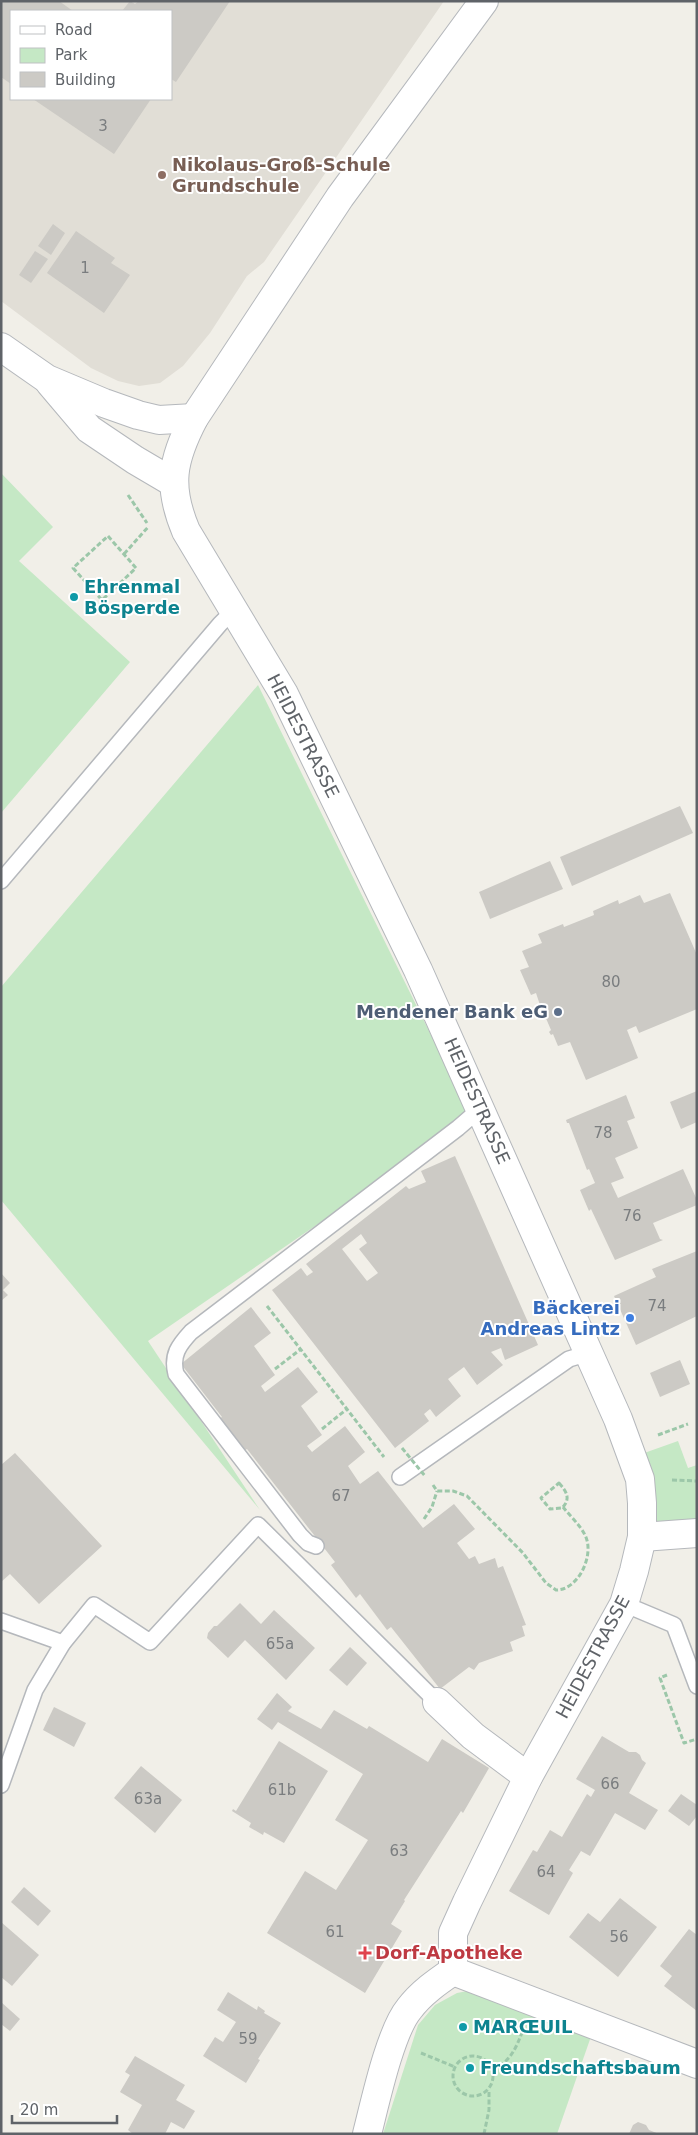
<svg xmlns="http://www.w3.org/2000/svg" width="698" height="2135" viewBox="0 0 698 2135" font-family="'DejaVu Sans',sans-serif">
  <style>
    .education { fill: #e1ded6; fill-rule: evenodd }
    .green { fill: #c5e8c5 }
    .building { fill: #cccac5; fill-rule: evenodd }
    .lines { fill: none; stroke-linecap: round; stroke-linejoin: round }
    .lane-casing { stroke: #b5b8bc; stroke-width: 18 }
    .street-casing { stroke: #b5b8bc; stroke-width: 30 }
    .path { stroke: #9cc7a9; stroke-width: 3; stroke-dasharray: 5 2.5; stroke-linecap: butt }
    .lane { stroke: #fff; stroke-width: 15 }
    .street { stroke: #fff; stroke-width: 28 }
    .path-bridge { stroke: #9cc7a9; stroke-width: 3; stroke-dasharray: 5 2.5; stroke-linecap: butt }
    .education-dot { fill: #8d6e63; stroke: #fff; stroke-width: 2 }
    .culture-dot { fill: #0f9aa8; stroke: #fff; stroke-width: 2 }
    .service-dot { fill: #5c6f8a; stroke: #fff; stroke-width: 2 }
    .shop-dot { fill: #3f7fe0; stroke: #fff; stroke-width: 2 }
    .health-dot { fill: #e0444e; stroke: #fff; stroke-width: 2 }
    .labels { text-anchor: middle; stroke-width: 4; stroke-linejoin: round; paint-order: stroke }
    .number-label { font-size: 15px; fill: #7a7d7f }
    .education-label { font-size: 18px; font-weight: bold; fill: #785e54; stroke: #fff; text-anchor: start }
    .culture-label { font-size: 18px; font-weight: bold; fill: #0d838f; stroke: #fff; text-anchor: start }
    .street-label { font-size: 18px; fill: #5f6368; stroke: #fff }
    .service-label { font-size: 18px; font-weight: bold; fill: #4e5e75; stroke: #fff; text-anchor: end }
    .shop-label { font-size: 18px; font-weight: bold; fill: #366cbe; stroke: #fff; text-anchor: end }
    .health-label { font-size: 18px; font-weight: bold; fill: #be3a42; stroke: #fff; text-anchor: start }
  </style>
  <rect width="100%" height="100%" fill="#f1efe8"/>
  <path class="education" d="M 1,1 L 444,1 L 264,262 L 247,276 L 210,333 L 183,366 L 160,383 L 139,386 L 118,381 L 91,368 L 1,301 ZM 11,11 L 171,11 L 171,99 L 11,99 Z"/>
  <g class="green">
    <polygon points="1,473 53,527 19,561 130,662 1,813"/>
    <polygon points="258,685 472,1118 148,1341 260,1510 1,1200 1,987"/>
    <polygon points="678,1441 688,1468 697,1465 697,1533 642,1537 633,1457"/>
    <polygon points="494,1986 595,2025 557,2134 383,2134 418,2025 435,2005 457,1993"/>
  </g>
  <g class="building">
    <polygon points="1,1 59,1 73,11 11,11 11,84 1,77"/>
    <polygon points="130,1 135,4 139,1 230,1 176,82 171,79 171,11 122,11"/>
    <polygon points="33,99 151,99 114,154"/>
    <polygon points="53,224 65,233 51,255 38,246"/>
    <polygon points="76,231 115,258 111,263 130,275 104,313 47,273"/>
    <polygon points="35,251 48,259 31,283 19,275"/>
    <polygon points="680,806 693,833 572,886 560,857"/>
    <polygon points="550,861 563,889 490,919 479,892"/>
    <polygon points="670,893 697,955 697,1009 639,1033 636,1026 627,1030 638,1058 586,1080 570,1042 558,1046 553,1034 551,1035 549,1032 551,1030 542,1009 540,1009 538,1006 540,1005 536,993 531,995 520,970 529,967 522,951 542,943 538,934 563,924 564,927 594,915 593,911 618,900 619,904 640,895 644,903"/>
    <polygon points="697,1091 697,1122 681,1129 670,1102"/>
    <polygon points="626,1095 635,1118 627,1121 638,1148 615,1158 624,1178 611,1183 618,1198 683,1169 697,1200 697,1205 653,1223 660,1239 663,1240 615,1260 591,1209 589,1211 580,1190 595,1183 589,1169 587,1170 569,1123 567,1123 566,1120"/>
    <path d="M 455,1156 L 538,1345 L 505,1360 L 501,1348 L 491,1352 L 503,1365 L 477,1385 L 464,1367 L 448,1379 L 461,1396 L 436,1417 L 430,1409 L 424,1414 L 429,1421 L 395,1448 L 272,1290 L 301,1268 L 307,1276 L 313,1272 L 306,1264 L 406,1186 L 409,1189 L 426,1182 L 421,1171 ZM 361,1234 L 367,1243 L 359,1249 L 378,1273 L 367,1281 L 342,1249 Z"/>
    <polygon points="697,1251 697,1316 636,1345 614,1296 656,1277 652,1269"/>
    <polygon points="1,1273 10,1283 3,1290 8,1295 1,1301"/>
    <polygon points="251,1307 271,1333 254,1346 275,1375 261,1386 265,1392 298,1367 318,1392 301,1406 322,1435 307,1446 312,1452 345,1426 365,1452 348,1466 360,1484 378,1471 423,1528 454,1504 475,1529 457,1543 469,1559 475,1556 479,1564 495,1558 498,1568 503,1566 526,1625 522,1626 525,1636 510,1642 513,1651 479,1663 474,1670 469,1667 440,1689 391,1627 387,1630 360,1594 356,1598 331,1565 335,1562 247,1449 242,1452 217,1420 222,1417 181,1364"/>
    <polygon points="680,1360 690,1384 660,1397 650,1373"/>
    <polygon points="15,1453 102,1546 39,1604 10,1574 1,1582 1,1465"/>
    <polygon points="240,1603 261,1624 274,1610 315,1648 286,1680 245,1640 228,1658 207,1638 208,1633 214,1626 217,1626"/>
    <polygon points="350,1647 367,1663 347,1686 329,1670"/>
    <polygon points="277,1693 292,1707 288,1711 321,1729 334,1710 367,1729 369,1726 428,1762 442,1739 489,1768 463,1813 461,1811 404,1900 405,1901 391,1924 402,1931 365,1993 267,1933 305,1871 336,1890 368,1840 335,1820 363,1774 278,1722 272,1730 257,1719"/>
    <polygon points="54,1707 86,1723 74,1747 43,1730"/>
    <polygon points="602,1736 629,1752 636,1752 640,1755 642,1760 646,1763 629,1793 658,1810 645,1830 615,1813 590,1856 581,1851 569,1870 573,1873 549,1915 509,1891 533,1850 537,1852 550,1830 562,1837 587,1794 591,1797 595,1790 576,1779"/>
    <polygon points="279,1741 328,1771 284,1843 264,1832 263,1835 249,1827 251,1823 232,1811 233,1809 236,1811"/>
    <polygon points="141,1766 182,1800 155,1833 114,1798"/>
    <polygon points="681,1794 697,1805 697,1816 689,1826 668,1811"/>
    <polygon points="24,1887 51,1911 38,1926 11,1902"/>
    <polygon points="620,1898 657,1927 618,1977 569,1937 588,1913 600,1922"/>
    <polygon points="1,1922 39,1955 12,1986 1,1977"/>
    <polygon points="689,1929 697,1935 697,2011 664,1986 672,1976 660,1966"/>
    <polygon points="228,1992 257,2010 258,2006 265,2011 264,2013 281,2023 258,2059 260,2060 246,2083 203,2056 215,2037 223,2042 236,2022 217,2010"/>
    <polygon points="1,2002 20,2019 10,2031 1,2024"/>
    <polygon points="135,2056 185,2085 176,2100 195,2111 184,2129 171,2122 165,2134 133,2134 128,2130 142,2105 120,2092 130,2075 125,2072"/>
    <polygon points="638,2122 646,2125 649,2130 659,2134 629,2134 633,2125"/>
  </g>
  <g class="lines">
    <defs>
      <g id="lane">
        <polyline points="1,881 220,624 233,611"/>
        <polyline points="400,1477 569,1359 589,1353"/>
        <path d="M 316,1546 L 308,1543 L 300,1535 L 176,1374 C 171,1355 179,1345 191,1332 L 458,1128 L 480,1109"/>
        <polyline points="624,1604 674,1625 697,1686"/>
        <polyline points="1,1621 63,1643"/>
        <polyline points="1,1785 35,1690 63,1643 94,1605 150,1642 258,1525 437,1702"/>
      </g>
      <g id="street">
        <polyline points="1,347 47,379 104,403 138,415 159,420 194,418"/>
        <polyline points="50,383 89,429 135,460 174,483"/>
        <polyline points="642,1537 697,1533"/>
        <polyline points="437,1702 473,1736 528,1777"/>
        <path d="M 453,1971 L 453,1933 L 467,1902 L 528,1777 L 624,1604 L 634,1571 L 642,1537 L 642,1503 L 640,1479 L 618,1419 L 418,970 L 284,694 L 186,531 C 167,486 172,460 194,418 L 340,197 L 484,1"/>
        <polyline points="453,1971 697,2064"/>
        <path d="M 367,2134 C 375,2103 390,2032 409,2009 C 421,1993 437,1982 453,1971"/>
      </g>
    </defs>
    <use href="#lane" class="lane-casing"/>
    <use href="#street" class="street-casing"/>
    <g class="path">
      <polyline points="128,495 147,523"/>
      <polygon points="108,536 136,568 102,600 73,568"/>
      <polyline points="124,554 149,526"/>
      <polyline points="267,1306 384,1457"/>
      <polyline points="275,1369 301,1349"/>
      <polyline points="322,1429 347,1409"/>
      <polyline points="658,1435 688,1424"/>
      <polyline points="672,1480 697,1481"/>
      <path d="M 559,1483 C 567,1492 571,1499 562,1508 L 550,1509 L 541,1498 Z"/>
      <path d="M 433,1485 L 437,1491 L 453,1491 L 467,1496 L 523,1553 L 546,1583 L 556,1590 C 579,1590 595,1554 585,1535 C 580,1525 570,1516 563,1507"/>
      <polyline points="424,1519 432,1507 437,1491"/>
      <polyline points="667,1675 660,1678 684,1743 697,1739"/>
      <polyline points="421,2053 455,2067"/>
      <circle cx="473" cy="2076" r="20"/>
      <path d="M 493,2070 C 511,2061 516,2048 523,2030"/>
      <polyline points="484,2134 489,2110 489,2090"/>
    </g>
    <use href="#lane" class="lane"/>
    <use href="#street" class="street"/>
    <polyline class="path-bridge" points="402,1448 425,1476"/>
  </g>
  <circle class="education-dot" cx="162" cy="175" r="5"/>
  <g class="culture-dot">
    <circle cx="74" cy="597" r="5"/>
    <circle cx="463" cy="2027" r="5"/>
    <circle cx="470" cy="2068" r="5"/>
  </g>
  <circle class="service-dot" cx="558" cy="1012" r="5"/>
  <circle class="shop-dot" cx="630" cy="1318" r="5"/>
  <path class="health-dot" d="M362.5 1945.5h5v5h5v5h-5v5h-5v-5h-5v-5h5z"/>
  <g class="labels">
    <g class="number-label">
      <text x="103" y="131">3</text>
      <text x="85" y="273">1</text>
      <text x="611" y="987">80</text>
      <text x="603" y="1138">78</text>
      <text x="632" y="1221">76</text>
      <text x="657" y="1311">74</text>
      <text x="341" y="1501">67</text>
      <text x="280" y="1649">65a</text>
      <text x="610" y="1789">66</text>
      <text x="282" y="1795">61b</text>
      <text x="148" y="1804">63a</text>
      <text x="399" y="1856">63</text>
      <text x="546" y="1877">64</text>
      <text x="335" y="1937">61</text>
      <text x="619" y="1942">56</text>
      <text x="248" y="2044">59</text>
    </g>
    <g class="education-label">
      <text x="172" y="171">Nikolaus-Groß-Schule<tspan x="172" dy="21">Grundschule</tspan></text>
    </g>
    <g class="culture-label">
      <text x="84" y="593">Ehrenmal<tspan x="84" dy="21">Bösperde</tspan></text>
      <text x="473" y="2033">MARŒUIL</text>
      <text x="480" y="2074">Freundschaftsbaum</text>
    </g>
    <g class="street-label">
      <text transform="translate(303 736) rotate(63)" y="6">HEIDESTRASSE</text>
      <text transform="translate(477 1101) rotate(66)" y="6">HEIDESTRASSE</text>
      <text transform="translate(593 1657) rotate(-62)" y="6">HEIDESTRASSE</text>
    </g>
    <g class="service-label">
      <text x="548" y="1018">Mendener Bank eG</text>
    </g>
    <g class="shop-label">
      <text x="620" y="1314">Bäckerei<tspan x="620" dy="21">Andreas Lintz</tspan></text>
    </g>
    <g class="health-label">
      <text x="375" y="1959">Dorf-Apotheke</text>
    </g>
  </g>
  <rect width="698" height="2135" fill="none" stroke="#5f6368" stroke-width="5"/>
  <rect x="10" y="10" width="162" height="90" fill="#ffffff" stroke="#bfc1c3"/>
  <rect x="20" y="26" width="25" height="8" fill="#ffffff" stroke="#bfc1c3"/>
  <text x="55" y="35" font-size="15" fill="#5f6368">Road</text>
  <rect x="20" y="48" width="25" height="15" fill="#c5e8c5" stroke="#bfc1c3"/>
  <text x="55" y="60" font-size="15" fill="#5f6368">Park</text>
  <rect x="20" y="72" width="25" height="15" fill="#cccac5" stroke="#bfc1c3"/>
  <text x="55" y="85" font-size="15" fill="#5f6368">Building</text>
  <path d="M12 2115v8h105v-8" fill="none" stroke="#5f6368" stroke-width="2.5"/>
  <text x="20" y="2115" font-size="15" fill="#5f6368" stroke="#ffffff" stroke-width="4" paint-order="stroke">20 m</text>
</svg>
